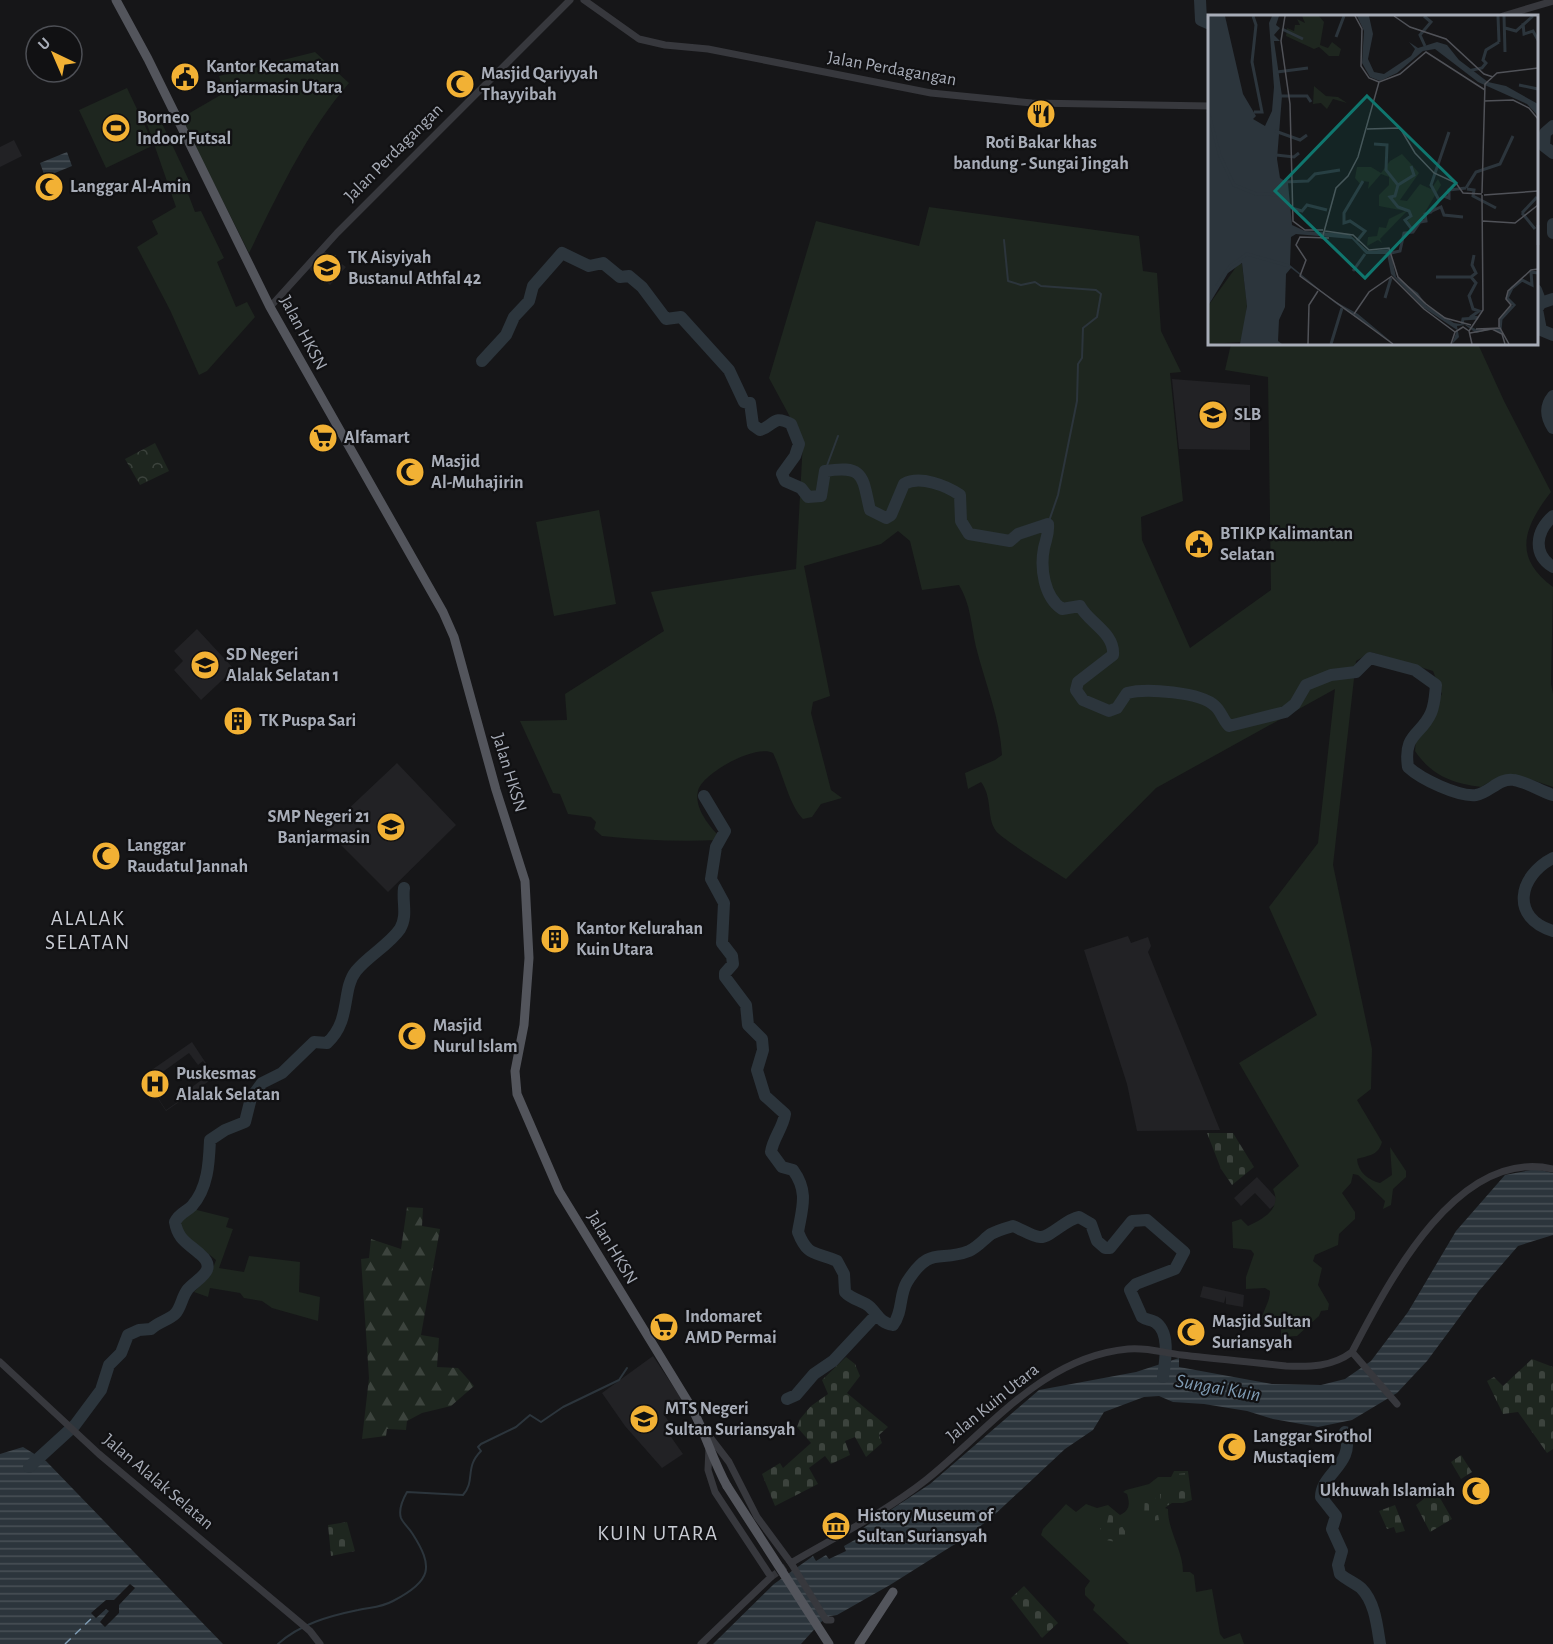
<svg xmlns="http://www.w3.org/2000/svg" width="1553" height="1644" viewBox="0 0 1553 1644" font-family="'Alegreya Sans',sans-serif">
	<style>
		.built { fill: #222225; fill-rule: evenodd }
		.grass { fill: #1e261f }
		.forest { fill: url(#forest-firs) }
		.cemetery { fill: url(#cemetery-stones) }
		.park { fill: url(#park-crowns) }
		.water { fill: url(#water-rules) }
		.pier { fill: #161618 }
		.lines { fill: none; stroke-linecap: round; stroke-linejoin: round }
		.stream { stroke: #2c353c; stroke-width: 2 }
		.river { stroke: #2c353c; stroke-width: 12 }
		.ferry { stroke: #7f9bb3; stroke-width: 1.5; stroke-dasharray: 8 6; stroke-linecap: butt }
		.minor-tunnel { stroke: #333438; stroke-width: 7; stroke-dasharray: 7 3.5; stroke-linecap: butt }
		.minor { stroke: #37383d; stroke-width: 7 }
		.major { stroke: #53555c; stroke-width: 9 }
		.major-bridge { stroke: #53555c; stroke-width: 9 }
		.labels { text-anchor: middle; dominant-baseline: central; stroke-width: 4.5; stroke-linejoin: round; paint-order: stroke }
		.poi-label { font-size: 18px; font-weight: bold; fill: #a8adb8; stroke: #111113; text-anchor: start }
		.street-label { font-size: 18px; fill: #a8adb8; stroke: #111113 }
		.water-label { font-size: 20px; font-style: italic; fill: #7f9bb3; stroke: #111113 }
		.quarter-label { font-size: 21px; letter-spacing: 1.5px; fill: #c9ccd4; stroke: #111113 }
		.inset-river { fill: none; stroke: #2c353c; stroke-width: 3 }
		.inset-road { fill: none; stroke: #505258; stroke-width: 1.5 }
		.view { fill: #0f766e; fill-opacity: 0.15; stroke: #0f766e; stroke-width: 3 }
		.inset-edge { fill: none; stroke: #a8adb8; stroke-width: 3 }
	</style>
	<defs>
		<pattern id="forest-firs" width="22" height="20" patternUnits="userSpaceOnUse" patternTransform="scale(1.5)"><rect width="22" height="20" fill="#1e261f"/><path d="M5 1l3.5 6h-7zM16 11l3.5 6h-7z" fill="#3c433d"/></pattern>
		<pattern id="cemetery-stones" width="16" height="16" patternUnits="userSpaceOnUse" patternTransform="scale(1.5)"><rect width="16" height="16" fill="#1e261f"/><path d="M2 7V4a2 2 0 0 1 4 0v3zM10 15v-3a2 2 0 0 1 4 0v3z" fill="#3c433d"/></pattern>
		<pattern id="park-crowns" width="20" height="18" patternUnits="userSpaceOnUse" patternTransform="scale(1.5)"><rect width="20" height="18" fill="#1e261f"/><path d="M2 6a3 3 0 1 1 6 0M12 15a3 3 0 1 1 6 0" fill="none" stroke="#3c433d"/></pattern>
		<pattern id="water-rules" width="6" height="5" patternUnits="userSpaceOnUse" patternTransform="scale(1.5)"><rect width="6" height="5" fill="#2c353c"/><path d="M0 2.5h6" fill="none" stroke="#485056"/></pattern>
	</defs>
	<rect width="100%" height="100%" fill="#161618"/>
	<!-- built -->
	<path class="built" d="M14,140L22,156L0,167V147Z
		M324,251L346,267L330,285L309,269Z
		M1172,379L1250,385V450L1179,449Z
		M197,629L234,669L201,700L174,670L183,661L174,651Z
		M397,763L456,825L388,892L326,830Z
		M1128,936L1131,943L1148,937L1151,946L1148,952L1220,1130L1137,1131L1127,1084L1084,950Z
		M192,1042L215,1077L166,1111L143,1076ZM189,1053L198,1065L203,1061L211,1073L177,1098L179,1101L166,1110L158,1098L167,1091L157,1076Z
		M1257,1177L1279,1201L1270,1209L1255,1193L1241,1206L1234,1198Z
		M1203,1286L1244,1295L1243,1307L1226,1304V1296L1224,1303L1200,1297Z
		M653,1356L685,1404L665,1416L669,1422L664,1427L683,1454L662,1468L625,1426L602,1393Z"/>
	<!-- grass -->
	<path class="grass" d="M315,52L349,83C306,133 278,194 249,253L181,118L224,93L219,76Z
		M127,88L154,145L106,168L79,110Z
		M159,117L192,187L187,191L195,212L201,211L224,258L217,262L236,307L247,302L255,317L207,371L199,375L170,310L137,247L158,234L152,221L176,207L147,124Z
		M929,207L1139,236L1143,271L1157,273L1161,331L1181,372L1170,373L1183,501L1141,517L1142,540L1190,648L1271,590L1268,377L1225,370L1231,344H1478L1504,401L1551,492C1524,527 1512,557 1553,587L1551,684L1553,694V787C1524,777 1509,769 1481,787C1452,783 1432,776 1415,751L1416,737L1442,694L1433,671L1371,652L1356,661L1333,865L1372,1049L1371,1089L1357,1100L1382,1142C1378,1156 1369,1155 1357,1159C1358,1172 1368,1180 1380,1183L1392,1175L1390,1147L1406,1171V1177L1393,1189L1391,1205L1383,1209L1385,1201L1358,1175L1353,1174L1351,1183L1342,1193L1355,1212V1219L1339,1234L1338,1245L1315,1255L1313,1261L1322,1268L1318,1285L1329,1304L1328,1310L1321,1311L1319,1316L1297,1336L1281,1337V1329L1261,1327C1260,1313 1270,1304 1270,1291L1265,1288L1246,1289V1277L1254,1254L1251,1250L1233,1248L1232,1222L1241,1219L1248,1226C1265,1218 1282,1208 1273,1189L1299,1166L1239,1063L1317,1015L1269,907L1318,843L1335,689L1156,788L1066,879C1054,871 1003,840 996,831C986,817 993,798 981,782L968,789L965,773L995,760L1002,755C1000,718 985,683 976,647C971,625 971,605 959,585L922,590L910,541L898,531L881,544L804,566L830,696L813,702L811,713L831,790L842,798L821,804L812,817L803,819C789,805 782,771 773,753C756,744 702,773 698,791C694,807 708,825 719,836L718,840C679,842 641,840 602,836L594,829L596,822L591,817L568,814L560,794L553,793L520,721L567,720L565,694L664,631L651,592L796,569L803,441L769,378L816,221L919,246Z
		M599,510L616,604L554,616L536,522Z
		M193,1209L229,1218L226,1227L233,1229L219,1268L244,1272L249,1256L300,1262L299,1292L320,1297L318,1321L272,1308L262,1301L244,1298L240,1293L210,1288L208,1297L194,1292L210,1276L216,1260C202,1247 178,1238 180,1217Z
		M1174,1471H1188L1192,1500L1183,1503H1172L1165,1508L1168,1509C1168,1532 1183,1550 1183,1572H1190L1194,1575L1196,1592L1212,1589L1220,1634L1224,1639L1240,1633L1244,1644H1129L1093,1610L1095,1605L1085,1595V1588L1090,1581L1041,1535L1043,1529L1066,1504L1076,1512L1086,1504L1097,1508L1108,1505L1120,1515C1130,1510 1130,1504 1127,1494L1123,1492L1126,1490L1149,1484L1158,1477H1171Z"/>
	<!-- forest -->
	<path class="forest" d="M407,1207L423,1208L422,1226L440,1229L421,1335L439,1338L437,1367L458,1368L474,1386L451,1406L422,1413L407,1421L406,1430L387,1429L386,1436L362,1439L369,1378L361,1259L369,1258L371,1239L401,1249Z"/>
	<!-- cemetery -->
	<path class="cemetery" d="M1207,1133H1233L1254,1167L1232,1185L1221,1169Z
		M846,1357L855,1364L860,1376L847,1393L888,1427L879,1435L882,1443L866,1457L855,1437L845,1441L850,1455L831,1464L825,1456L809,1468L818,1484L775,1506L762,1474L780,1463L783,1468L811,1443L797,1427L800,1419L811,1406L828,1394L822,1380Z
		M1532,1359L1553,1367V1449L1547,1453L1518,1412L1503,1414L1487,1381L1494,1377L1503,1386Z
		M1461,1455L1472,1472L1461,1479L1451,1462Z
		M1187,1473L1191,1499L1169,1500V1505L1161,1506L1160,1494L1173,1493V1479H1177V1474Z
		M1153,1486L1159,1520L1144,1522L1145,1488Z
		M1430,1494L1440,1498L1452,1519L1430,1532L1416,1505Z
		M1395,1505L1405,1531L1396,1533L1394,1527L1387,1529L1379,1511Z
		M1114,1513L1128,1536L1116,1542L1106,1540L1100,1528L1107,1523L1109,1514Z
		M347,1522L355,1551L331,1556L328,1525Z
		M1024,1586L1058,1623L1042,1638L1011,1598Z"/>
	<!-- park -->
	<path class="park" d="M155,443L169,471L140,485L125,459Z"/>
	<!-- water -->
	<path class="water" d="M67,152L72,166L45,177L40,163Z
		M1536,1169L1553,1173V1235L1518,1246L1479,1291L1427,1361L1397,1393L1352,1420L1318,1427L1273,1419L1247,1411L1204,1404L1173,1402L1159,1396L1144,1397L1104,1412L1093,1430L1065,1449L991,1518L963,1539L890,1585L837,1615L830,1616L821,1622L801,1644H713L774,1584L813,1556L816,1561L826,1555L829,1559L846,1551L844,1546L860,1537L857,1532L930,1484L1039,1390L1136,1372L1179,1358V1367L1272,1384L1321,1385L1345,1379L1371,1361L1408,1312L1456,1231L1505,1175Z
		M23,1447L46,1461L223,1644H0V1454Z"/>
	<!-- pier -->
	<path class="pier" d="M130,1584L135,1588L119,1605V1613L105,1627L100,1622L109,1611L106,1609L96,1618L91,1613L106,1600H114Z"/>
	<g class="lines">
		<!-- stream -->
		<path class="stream" d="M1004,240L1008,281L1021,285L1035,282L1041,286L1096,290L1101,294L1097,317L1083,328L1082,358L1078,364L1077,401L1058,495L1048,524
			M825,471L838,436
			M278,1644C300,1624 329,1616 358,1610C371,1607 380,1608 393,1601C432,1581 434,1567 412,1533C409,1528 403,1523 401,1518C398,1509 403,1499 407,1492L463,1495C476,1480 464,1468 481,1451L478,1447L481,1444L516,1427L530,1415L541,1422L563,1407L619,1380L627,1368"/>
		<!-- river -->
		<path class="river" d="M1200,0L1201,20L1210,24
			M1553,126L1545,133L1544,146L1553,153
			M1553,224V233
			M1536,290L1541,303
			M1541,303L1537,309L1541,330L1553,335
			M1541,303L1553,299
			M482,361L506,335L514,317L529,301L533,286L562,253L589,266L603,263L620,277L629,276L642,287L666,319L681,317L729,370L744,402L750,403L753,425L760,430C775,426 772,414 791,424L799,444L795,456L782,474L785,481L801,488L808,497L821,496L825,471C865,465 862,476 870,510L886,518L891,515L904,484C920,475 947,486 960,495L961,521L969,534L1010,541L1018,534L1048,524C1049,534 1046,539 1044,548C1040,568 1044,597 1062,609L1080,606C1089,623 1115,633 1113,655L1078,682L1076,690L1083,700L1109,711L1117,708L1127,693C1146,688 1201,692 1215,706C1221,711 1223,720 1229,726L1285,712L1295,704L1306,685L1331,675L1356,672L1370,658L1415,670L1436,685C1435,694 1435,704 1431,713C1421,736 1403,733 1408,767C1421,779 1458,797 1476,795C1489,793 1500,777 1514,780C1527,782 1540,791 1553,795
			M1553,396C1544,407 1546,417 1553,428
			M1553,516C1536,531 1532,554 1553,567
			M704,796L725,831L716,847L711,879L724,903L722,943L732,956L733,964L725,973V977L746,1005L748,1025L762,1039L763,1050L757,1070L765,1096L785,1114C783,1128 773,1138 771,1152L782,1167L793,1170C809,1192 802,1208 798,1232C808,1258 816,1251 837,1261L844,1274L845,1292C852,1300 864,1301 870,1307C879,1316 879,1322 893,1325C903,1312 899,1295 907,1282C931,1244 939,1263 969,1251C978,1247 984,1239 991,1234C998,1230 1006,1228 1013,1226C1021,1229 1033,1237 1040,1237C1050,1238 1066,1219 1079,1217L1091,1224L1097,1241L1105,1248H1110L1132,1221L1147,1220L1184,1252L1175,1269L1136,1284L1130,1290L1142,1317C1146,1320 1150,1319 1155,1322C1171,1332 1165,1362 1163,1377
			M1553,858C1518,876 1510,918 1553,931
			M787,1399L796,1395L814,1374L833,1361L875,1316
			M1345,1432C1356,1464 1321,1473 1321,1497L1336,1516L1332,1529L1342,1551L1338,1565L1340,1574C1347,1580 1355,1583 1361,1588C1375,1602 1377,1625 1380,1644
			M29,1467L75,1425L101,1390L109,1365L121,1353L128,1335L139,1330L151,1329C158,1322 169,1320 175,1314C181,1308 182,1296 188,1289C198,1278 219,1270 200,1254C188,1243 178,1240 175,1222C179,1213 186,1212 192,1206C208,1188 209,1163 210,1140L225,1130L245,1122L251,1098L262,1083L282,1073L314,1042L327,1043C352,1020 341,990 356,971C368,956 389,945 400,929C408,915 402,903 404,888"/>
		<!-- ferry -->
		<path class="ferry" d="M65,1644L94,1616"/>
		<!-- minor-tunnel -->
		<path class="minor-tunnel" d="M771,1577L791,1563"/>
		<!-- minor -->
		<path class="minor" d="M584,0L639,39L665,45L708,49L931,93L1032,103L1210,106
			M1503,16L1553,1
			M270,307L337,233L570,0
			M1352,1352L1397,1404
			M0,1362L99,1454L310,1631L320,1644
			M706,1432L729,1462L757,1517L791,1563L826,1620H831
			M791,1563C837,1536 884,1513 926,1480C989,1430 1042,1357 1128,1349C1147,1347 1164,1353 1182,1355C1216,1359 1251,1362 1286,1366C1310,1367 1332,1367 1352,1352C1388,1283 1457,1147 1553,1169
			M701,1644L771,1577L715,1492L708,1470L709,1448"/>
		<!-- major -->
		<path class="major" d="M116,0L148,59L270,307L443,612L454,637L496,790L525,881L529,958L524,1025L515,1071L517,1094L559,1191L690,1405C705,1431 712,1459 727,1486
			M859,1644L893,1592"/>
		<!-- major-bridge -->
		<path class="major-bridge" d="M727,1486L829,1644"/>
	</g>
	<!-- icons -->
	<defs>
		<g id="civic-disc" transform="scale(1.5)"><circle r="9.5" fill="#f2b134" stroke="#111113"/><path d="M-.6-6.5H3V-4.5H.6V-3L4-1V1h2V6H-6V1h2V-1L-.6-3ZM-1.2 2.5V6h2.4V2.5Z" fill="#111"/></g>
		<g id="mosque-disc" transform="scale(1.5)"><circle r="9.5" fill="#f2b134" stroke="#111113"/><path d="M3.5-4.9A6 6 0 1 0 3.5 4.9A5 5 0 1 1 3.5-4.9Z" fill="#111"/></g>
		<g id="restaurant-disc" transform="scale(1.5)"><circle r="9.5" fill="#f2b134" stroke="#111113"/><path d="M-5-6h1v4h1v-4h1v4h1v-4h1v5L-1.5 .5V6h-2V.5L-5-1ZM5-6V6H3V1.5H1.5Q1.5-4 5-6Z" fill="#111"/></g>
		<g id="stadium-disc" transform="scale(1.5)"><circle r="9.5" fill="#f2b134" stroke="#111113"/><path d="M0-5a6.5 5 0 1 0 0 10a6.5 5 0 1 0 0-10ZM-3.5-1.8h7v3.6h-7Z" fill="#111"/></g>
		<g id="school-disc" transform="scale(1.5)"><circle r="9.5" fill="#f2b134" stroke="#111113"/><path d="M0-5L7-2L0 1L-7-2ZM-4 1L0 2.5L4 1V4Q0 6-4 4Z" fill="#111"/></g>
		<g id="supermarket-disc" transform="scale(1.5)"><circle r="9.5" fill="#f2b134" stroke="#111113"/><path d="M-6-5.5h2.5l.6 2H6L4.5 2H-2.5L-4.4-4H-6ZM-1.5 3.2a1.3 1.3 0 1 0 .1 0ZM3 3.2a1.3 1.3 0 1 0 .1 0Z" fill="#111"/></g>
		<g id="building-disc" transform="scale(1.5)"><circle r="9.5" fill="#f2b134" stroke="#111113"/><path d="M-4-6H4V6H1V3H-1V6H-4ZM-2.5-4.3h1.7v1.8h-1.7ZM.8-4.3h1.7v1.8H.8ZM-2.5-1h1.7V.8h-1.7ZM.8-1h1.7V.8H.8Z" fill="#111"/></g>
		<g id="hospital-disc" transform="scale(1.5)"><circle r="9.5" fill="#f2b134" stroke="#111113"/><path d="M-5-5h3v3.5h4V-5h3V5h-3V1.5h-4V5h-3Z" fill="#111"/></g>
		<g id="museum-disc" transform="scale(1.5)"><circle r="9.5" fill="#f2b134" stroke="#111113"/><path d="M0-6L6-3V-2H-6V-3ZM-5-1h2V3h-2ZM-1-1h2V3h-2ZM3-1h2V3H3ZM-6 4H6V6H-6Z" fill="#111"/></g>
	</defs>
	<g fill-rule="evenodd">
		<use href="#civic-disc" x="185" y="77"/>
		<use href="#mosque-disc" x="460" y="84"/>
		<use href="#restaurant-disc" x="1041" y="114"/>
		<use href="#stadium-disc" x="116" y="128"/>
		<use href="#mosque-disc" x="49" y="187"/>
		<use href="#school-disc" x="327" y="268"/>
		<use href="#school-disc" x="1213" y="415"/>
		<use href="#supermarket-disc" x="323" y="438"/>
		<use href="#mosque-disc" x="410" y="472"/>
		<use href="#civic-disc" x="1199" y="544"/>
		<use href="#school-disc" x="205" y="665"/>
		<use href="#building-disc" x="238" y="721"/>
		<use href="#school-disc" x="391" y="827"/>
		<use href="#mosque-disc" x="106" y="856"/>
		<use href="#building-disc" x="555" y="939"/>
		<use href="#mosque-disc" x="412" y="1036"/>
		<use href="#hospital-disc" x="155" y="1084"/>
		<use href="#supermarket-disc" x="664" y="1327"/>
		<use href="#mosque-disc" x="1191" y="1332"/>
		<use href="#school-disc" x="644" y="1419"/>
		<use href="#mosque-disc" x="1232" y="1447"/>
		<use href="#mosque-disc" x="1476" y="1491"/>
		<use href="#museum-disc" x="836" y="1526"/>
	</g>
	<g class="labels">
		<!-- poi labels -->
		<g class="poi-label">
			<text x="206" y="67">Kantor Kecamatan<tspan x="206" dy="21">Banjarmasin Utara</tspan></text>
			<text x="481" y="74">Masjid Qariyyah<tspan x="481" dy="21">Thayyibah</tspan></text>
			<text x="137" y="118">Borneo<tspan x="137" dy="21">Indoor Futsal</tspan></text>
			<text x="1041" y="143" text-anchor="middle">Roti Bakar khas<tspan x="1041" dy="21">bandung - Sungai Jingah</tspan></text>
			<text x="70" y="187">Langgar Al-Amin</text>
			<text x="348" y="258">TK Aisyiyah<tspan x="348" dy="21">Bustanul Athfal 42</tspan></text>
			<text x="1234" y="415">SLB</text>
			<text x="344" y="438">Alfamart</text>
			<text x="431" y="462">Masjid<tspan x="431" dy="21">Al-Muhajirin</tspan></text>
			<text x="1220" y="534">BTIKP Kalimantan<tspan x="1220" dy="21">Selatan</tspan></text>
			<text x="226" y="655">SD Negeri<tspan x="226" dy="21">Alalak Selatan 1</tspan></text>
			<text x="259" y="721">TK Puspa Sari</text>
			<text x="370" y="817" text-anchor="end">SMP Negeri 21<tspan x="370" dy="21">Banjarmasin</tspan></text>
			<text x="127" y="846">Langgar<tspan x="127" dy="21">Raudatul Jannah</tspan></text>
			<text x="576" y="929">Kantor Kelurahan<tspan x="576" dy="21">Kuin Utara</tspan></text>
			<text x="433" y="1026">Masjid<tspan x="433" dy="21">Nurul Islam</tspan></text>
			<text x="176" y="1074">Puskesmas<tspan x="176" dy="21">Alalak Selatan</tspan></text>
			<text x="685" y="1317">Indomaret<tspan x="685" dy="21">AMD Permai</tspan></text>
			<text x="1212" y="1322">Masjid Sultan<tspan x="1212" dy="21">Suriansyah</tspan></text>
			<text x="665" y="1409">MTS Negeri<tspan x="665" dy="21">Sultan Suriansyah</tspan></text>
			<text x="1253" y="1437">Langgar Sirothol<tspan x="1253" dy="21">Mustaqiem</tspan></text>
			<text x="1455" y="1491" text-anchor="end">Ukhuwah Islamiah</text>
			<text x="857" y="1516">History Museum of<tspan x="857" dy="21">Sultan Suriansyah</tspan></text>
		</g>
		<!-- street labels -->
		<g class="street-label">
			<text transform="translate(892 69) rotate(10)">Jalan Perdagangan</text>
			<text transform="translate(394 153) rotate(-45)">Jalan Perdagangan</text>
			<text transform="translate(303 333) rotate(62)">Jalan HKSN</text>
			<text transform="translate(509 773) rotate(73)">Jalan HKSN</text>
			<text transform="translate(612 1248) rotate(59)">Jalan HKSN</text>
			<text transform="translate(993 1403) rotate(-39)">Jalan Kuin Utara</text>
			<text transform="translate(158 1482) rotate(40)">Jalan Alalak Selatan</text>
		</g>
		<!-- water labels -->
		<g class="water-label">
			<text transform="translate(1218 1388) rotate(10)">Sungai Kuin</text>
		</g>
		<!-- quarter labels -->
		<g class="quarter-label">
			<text x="88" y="918">ALALAK<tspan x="88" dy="24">SELATAN</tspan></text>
			<text x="658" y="1533">KUIN UTARA</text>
		</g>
	</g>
	<!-- overview -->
	<g transform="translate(1208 15)">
		<rect width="330" height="330" fill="#161618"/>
		<path d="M194,139L211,158L192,185L199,186L212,169L223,174L230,164L233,170L216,199L217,205L207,214L199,207L204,200L200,195L172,224L174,228L170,225L159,231L160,222L169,221L171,212L178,213L181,204L197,196L171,191V180L181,170V162L173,159L160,174L161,167L155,166L153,170L147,163L149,152H163L173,158L182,146Z" fill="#1e261f"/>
		<path d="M94,1H111L116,7L112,30L120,33L124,27L133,34L131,41H121L111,32L106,34L78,21L79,13L86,16L87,10H92L89,4L97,8ZM106,71L118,81L130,82L139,88L125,84L119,94L113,88L105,89ZM31,248L34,249L39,289L35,327L0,329V291Z" fill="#1e261f"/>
		<path d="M0,1H17L35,79L48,101L45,104L57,111L64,96L66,72L61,8L64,1H71L68,10L72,13L66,20L72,26H66L74,81L69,144L72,163L80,168L84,210L97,216L141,219L160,236L182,234L188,262L210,278L218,290L246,308L259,310L270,315L292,313L300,329L295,320L285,314L268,318L257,310L249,311L251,322L244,329L249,315L216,293L183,259L179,239H158L144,224L88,219L83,222L82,250L123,284L150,299L186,329L127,288L83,253L78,259L77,292L71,305L70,326L74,329H32L39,291L34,248L20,258L0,291ZM149,1H161L165,19L160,44L166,57L176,59L203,41L207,34L201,27L210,33L229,27L239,30L251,45L280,67L298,71L330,89V101L319,89L270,67L227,34L215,36L189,58L172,66L162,62L154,48L156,16Z" fill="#2c353c"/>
		<path class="inset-river" d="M45,1L48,10L44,47L54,97H46M216,1L223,7L212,20L217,31M290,1L291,27M296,1L297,37M315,8L316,19L325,16L330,25M297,13L308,16L325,1M74,14L95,24M128,22L136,1M260,56L274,53L278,48L275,45L278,35L291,27M69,57L100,53M311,70L330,74M70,81H99L103,87M0,96L12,141L26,170L48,179L74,180M67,116L92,125L99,120M166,129L179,130L178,155L190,170L187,181L182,182L190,192L201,196L203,201L197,205L206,217M68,140L86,142L91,138M76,167L100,166L107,159L132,155M190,170L206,160L203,151M258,173L268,157L292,149L305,121M259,174L266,175L265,181L288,193M231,185L223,170L241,117M231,185L236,181L241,183V175L258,173M80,192L94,196L99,190L119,195M224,196L233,192L236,200L255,202M314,198L329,182M314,198L327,214M330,210V230M149,226L157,216L142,206L136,208V198L155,166M183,238L192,236L196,218L205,217L212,207L218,206L217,199L223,197L231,185M145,256L157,239M228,262H263M9,271L22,251L39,239L81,251M177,283L183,263M254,309L255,304L270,303L264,301L271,296L265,294L261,281L268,268L263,262L268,258L264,250L266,240M292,315L293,304L306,290L299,283L304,273L314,265L324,270L323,257L330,258M123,329L134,293"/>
		<path class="inset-road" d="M77,1L73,26L82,89L85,206L97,215H115M147,1L154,14L153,51L161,63L171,67M186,1L202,12L238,24L276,59L285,62M276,86L305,85L321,93L330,104M159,114L192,113L207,138L226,158L248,168L255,178L274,179M274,178L277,69L289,58L330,53M276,180L330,176M275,206L307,208L330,190M117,216L145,220L161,235L181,233L190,262L218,289L237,303L263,310M121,223L92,222L88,230L98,245L92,261L185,329M114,224L128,173L140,161L150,142L171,67L192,59L218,37L277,75M184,262L216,294L247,317M146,299L161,277L184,261M291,312V304L303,290L298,284L300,276L323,255L330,254M268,314L292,313L301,329M262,318L284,314L294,319L297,329M100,329L101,290L110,276M243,329L247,317L255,312L261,316M264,329L261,316L275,295L274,180"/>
		<path class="view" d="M159,81L248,168L157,263L67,176Z"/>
		<rect width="330" height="330" class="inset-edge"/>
	</g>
	<!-- north arrow -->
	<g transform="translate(54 54) rotate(316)"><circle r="28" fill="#111113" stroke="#4d4f55" stroke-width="1.5"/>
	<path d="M0-4.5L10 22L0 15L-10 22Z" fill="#f2b134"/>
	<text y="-9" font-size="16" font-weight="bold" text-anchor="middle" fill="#a8adb8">U</text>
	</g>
</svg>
